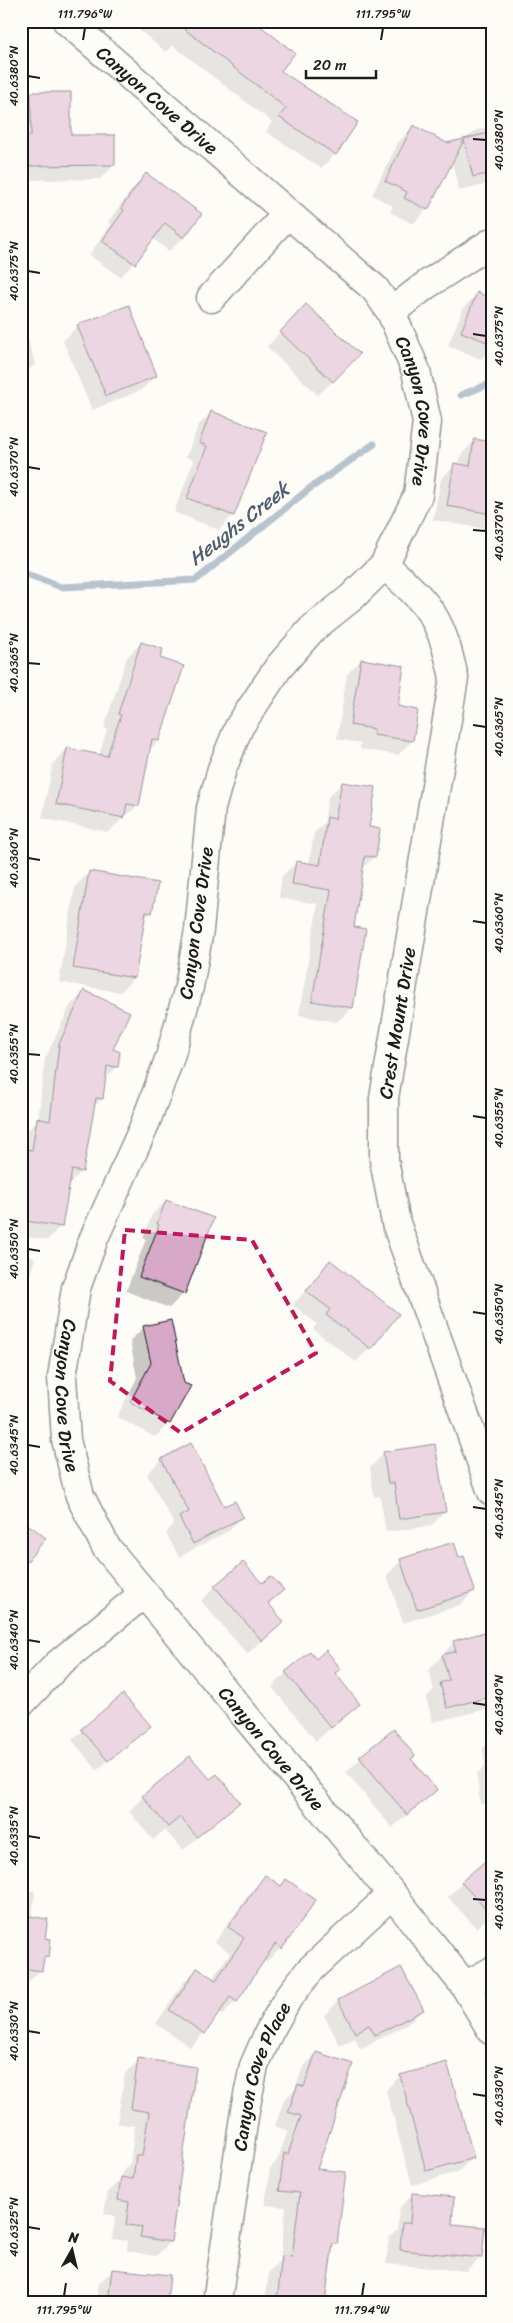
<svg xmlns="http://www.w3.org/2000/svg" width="513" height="2323" viewBox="0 0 513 2323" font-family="Sriracha,sans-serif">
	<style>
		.shadow { fill: #0003 }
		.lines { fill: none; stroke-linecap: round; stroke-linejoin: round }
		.stream { stroke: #64809b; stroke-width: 7 }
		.building { fill: #d7a8c8; stroke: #1c1c1c }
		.minor-casing { stroke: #1c1c1c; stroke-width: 31 }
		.minor { stroke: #fdfcf7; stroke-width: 28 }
		.marked { fill: none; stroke: #c2185b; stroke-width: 4; stroke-dasharray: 10 6; stroke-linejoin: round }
		.ticks { fill: none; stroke: #1c1c1c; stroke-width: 2 }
		.labels { text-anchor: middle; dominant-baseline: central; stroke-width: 5; stroke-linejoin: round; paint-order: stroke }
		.street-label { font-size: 19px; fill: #1c1c1c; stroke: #fdfcf7 }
		.water-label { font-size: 20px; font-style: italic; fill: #4c5e70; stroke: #fdfcf7 }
		.neatline { fill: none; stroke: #1c1c1c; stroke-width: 2 }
		.ticks-label { font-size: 12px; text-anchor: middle; fill: #1c1c1c }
	</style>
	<rect width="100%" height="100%" fill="#fdfcf7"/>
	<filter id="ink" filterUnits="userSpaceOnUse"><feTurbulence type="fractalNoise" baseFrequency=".02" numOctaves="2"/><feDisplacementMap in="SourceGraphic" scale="10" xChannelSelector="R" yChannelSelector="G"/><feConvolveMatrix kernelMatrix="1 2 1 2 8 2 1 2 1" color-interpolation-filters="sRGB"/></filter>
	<g filter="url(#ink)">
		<!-- shadow -->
		<path class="shadow" d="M128,21H252L279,72L335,154L321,168L266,132L272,122L172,45L166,52Z
			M31,93L70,137L114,165L100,179L21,180V104Z
			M492,126V183L459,191L452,161L427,209L413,224L390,212L393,206L372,195L399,141L413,127L447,144L467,139L476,130Z
			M147,175L184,237L169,251L152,238L134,263L120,277L89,255L111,225L108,222L132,189Z
			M477,294L487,298L492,294V349L481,359L448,346L463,308Z
			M128,306L156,376L141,390L92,410L63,341L78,326Z
			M292,319L333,381L318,395L267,347Z
			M26,333L35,364L21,377V334Z
			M212,412L233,515L219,530L174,512L194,460L186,457L198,426Z
			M475,440L492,443V530L433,520L441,479L455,465H459L461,455Z
			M141,643L158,659V741L149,750L137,806L108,832L42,818L53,763L67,749L99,756L107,729L104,728L127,657Z
			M361,660L397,708L417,711L412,741L398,755L360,749L361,743L337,739L347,674Z
			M342,783L368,828L375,856L362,869L352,928V1008L337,1022L299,1015L318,904L279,898L282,876L297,862L309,864L314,833L324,823L328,797Z
			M89,872L151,912L144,920L134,978L120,992L59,982L75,887Z
			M84,992L117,1067L105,1079L102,1099L93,1107L82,1171L68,1185L61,1226L47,1240L21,1236V1148L24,1134L38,1120L45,1059L70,1006Z
			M166,1201L184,1293L169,1308L126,1291L146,1239L143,1238L152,1215Z
			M21,1254L35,1258L28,1282L21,1289Z
			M330,1262L370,1348L356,1362L313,1329L317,1324L293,1305Z
			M144,1327L183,1384L189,1387L169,1423L155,1437L117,1417L137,1378L130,1341Z
			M190,1445L224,1508L242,1517L228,1531L179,1557L166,1533L174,1524L147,1474L161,1460Z
			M384,1453L445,1511L431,1526L386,1532L380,1496L374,1497L370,1468Z
			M459,1559L474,1591L460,1605L403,1623L387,1575L401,1561Z
			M262,1585L282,1590L268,1605L282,1622L247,1654L201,1601L215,1587Z
			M492,1632V1708L433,1722L426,1698L434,1690L429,1670L454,1642Z
			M315,1660L334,1674L358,1704L316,1741L272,1687L286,1673Z
			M123,1696L139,1735L97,1770L72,1740Z
			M492,1740V1819L490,1803L480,1804L477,1774L485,1766L483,1748Z
			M376,1745L410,1759L435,1790L392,1828L346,1772Z
			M143,1797L239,1802L183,1850L165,1830L153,1840L129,1811Z
			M265,1877L280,1887L314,1901L281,1948L266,1962L263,1960L236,2001L222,2015L218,2012L204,2033L190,2047L156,2024L183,1983L197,1969L212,1979L230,1953L215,1942L251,1891Z
			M462,1883L492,1915L476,1928L448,1897Z
			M21,1890L35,1891L32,1918L44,1939L48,1957L41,1963L40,1970L26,1984H21Z
			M401,1969L422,2010L408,2024L360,2049L355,2038L340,2046L324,2015L338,2001Z
			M21,2034L27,2035L21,2071Z
			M317,2053L315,2170L336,2243L331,2248L324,2302H265L269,2272L280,2260L286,2207L265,2205L270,2169L277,2161L288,2131L275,2126L284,2100L295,2089L303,2067Z
			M139,2060L195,2068L170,2242L156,2256L127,2251L128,2241L112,2239L116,2216L104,2214L108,2192L121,2179L123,2171L130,2164L135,2126L117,2123L125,2074Z
			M400,2076L472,2158L458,2172L412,2185L386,2090Z
			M413,2194L450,2225L481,2257L466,2271L386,2264L389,2238L397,2230L399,2208Z
			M113,2270L166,2302H96L98,2284Z"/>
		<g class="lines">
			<!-- stream -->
			<path class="stream" d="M461,395L492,383
				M21,572L61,587L196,580L309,489L374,444"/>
		</g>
		<!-- building -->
		<path class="building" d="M174,21H254L295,53L281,71L358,122L336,155L279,117L286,108Z
			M31,92H71V135H115V165L26,166L25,136H31Z
			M413,125L447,143L492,132V173L473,177L464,140L428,210L404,198L407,192L385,181Z
			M146,173L202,214L184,238L165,223L135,264L102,241L124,210L121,208Z
			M477,292L492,299V344L461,332Z
			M306,304L360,354L333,382L280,332Z
			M129,305L157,376L106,396L77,325Z
			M211,411L267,432L234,516L187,498L207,446L199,443Z
			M474,439L492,442V514L447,506L454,463L470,466Z
			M141,642L163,649L160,658L184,666L159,741L152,739L139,806L127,804L124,818L56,804L67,748L107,756L121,715L118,714Z
			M361,659L404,666L398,706L418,710L413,741L373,735L374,729L350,725Z
			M342,782L376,787L369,827L380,829L376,857L365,856L354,927L366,929L353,1008L312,1001L331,890L292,884L296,861L320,865L327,817L335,819Z
			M89,871L158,883L152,913L146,912L135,978L73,968Z
			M84,990L130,1012L113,1049L120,1052L118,1067L107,1066L103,1099L96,1098L83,1172L72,1170L62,1227L21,1220L26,1184L21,1183V1148L32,1150L37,1118L50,1121L59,1044Z
			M166,1200L214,1218L185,1294L139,1277L159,1225L157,1224Z
			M330,1260L399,1314L371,1349L326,1315L330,1309L306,1291Z
			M171,1320L184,1383L191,1386L170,1424L130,1402L151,1363L143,1326Z
			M191,1443L224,1506L235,1501L243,1517L193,1544L179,1517L189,1512L161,1459Z
			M435,1444L446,1512L399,1519L394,1483H388L383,1452Z
			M21,1519L46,1538L21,1569Z
			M454,1542L459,1557L464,1556L475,1591L417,1610L400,1559Z
			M243,1562L262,1583L271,1576L284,1590L268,1603L284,1622L262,1641L214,1586Z
			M492,1630V1696L447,1708L440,1683L449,1680L442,1655L456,1651L453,1641Z
			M326,1650L341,1669L335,1673L360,1704L331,1728L285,1672L310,1652L316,1659Z
			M123,1694L151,1726L108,1761L81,1729Z
			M394,1729L415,1756L411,1759L437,1790L407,1815L359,1757Z
			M190,1756L210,1779L217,1774L240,1802L197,1837L180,1817L168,1827L142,1796Z
			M492,1855V1916L461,1882Z
			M265,1875L281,1886L286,1879L316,1900L282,1949L275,1944L237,2002L230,1997L205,2034L169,2010L197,1968L216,1980L244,1938L228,1927Z
			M21,1915L48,1919L45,1938L51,1939L49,1957H44L42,1971L21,1968Z
			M401,1967L424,2010L375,2035L369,2025L355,2033L338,2000Z
			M316,2052L353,2064L317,2169L346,2172L337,2244L333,2243L325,2302H277L282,2256L292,2257L300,2193L279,2191L284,2153L288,2154L301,2116L288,2112L298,2084L304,2087Z
			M138,2058L196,2067L171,2242L140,2237L142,2227L126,2225L129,2202L118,2200L121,2177L133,2179L136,2156H142L149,2112L131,2109Z
			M447,2062L474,2158L426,2171L400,2075Z
			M412,2193L454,2197L452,2224L485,2227L482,2258L400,2250L402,2223H410Z
			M112,2269L170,2275L167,2302H108Z"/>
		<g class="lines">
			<!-- minor casing -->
			<g class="minor-casing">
				<g id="minor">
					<path id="s1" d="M67,21L375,289L391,312L416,371L427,422L418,495L384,565L352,597L312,629L278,668L239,727L222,769L211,808L199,930L189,987L170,1057L143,1129L94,1238L76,1288L62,1377L66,1440L80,1496L106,1547L392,1894L465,1986L492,2031"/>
					<path d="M211,298L287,214"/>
					<path d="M391,312L426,285L492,242"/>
					<path d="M384,565C431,605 441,618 454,678L384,1098V1160L396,1223L492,1492"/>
					<path d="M21,1703L58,1664L143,1594"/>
					<path d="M465,1986L492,1971"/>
					<path id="s2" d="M217,2302L245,2110L254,2066L269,2032L288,1998L310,1970L392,1894"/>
				</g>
			</g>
			<!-- minor -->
			<use href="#minor" class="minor"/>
		</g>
	</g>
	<!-- marked area -->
	<path d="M0 0H513V2323H0ZM125,1230L252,1240L316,1353L181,1433L110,1381Z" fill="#fdfcf7" fill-opacity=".55" fill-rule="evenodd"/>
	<path class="marked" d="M125,1230L252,1240L316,1353L181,1433L110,1381Z"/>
	<!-- ticks -->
	<path class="ticks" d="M83,40L85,28M381,40L383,28M28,76L40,78M473,139L486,140M28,271L40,273M473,334L486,336M28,467L40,469M473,530L486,531M28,663L40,664M473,725L486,727M28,858L40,860M473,921L486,923M28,1054L40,1055M473,1116L486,1118M28,1249L40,1251M473,1312L486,1314M28,1445L40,1447M473,1507L486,1509M28,1640L40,1642M473,1703L486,1705M28,1836L40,1838M473,1899L486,1900M28,2031L40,2033M473,2094L486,2096M28,2227L40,2229M64,2296L66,2283M362,2296L364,2283"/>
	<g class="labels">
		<!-- street labels -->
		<g class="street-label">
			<text stroke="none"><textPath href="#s1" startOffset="120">Canyon Cove Drive</textPath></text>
			<text stroke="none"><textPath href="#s1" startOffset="540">Canyon Cove Drive</textPath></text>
			<text transform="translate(196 923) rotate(-82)">Canyon Cove Drive</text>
			<text transform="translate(397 1023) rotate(-81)">Crest Mount Drive</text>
			<text stroke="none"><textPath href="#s1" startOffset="1620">Canyon Cove Drive</textPath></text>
			<text stroke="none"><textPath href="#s1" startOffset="2040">Canyon Cove Drive</textPath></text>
			<text stroke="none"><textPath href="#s2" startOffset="231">Canyon Cove Place</textPath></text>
		</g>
		<!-- water labels -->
		<g class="water-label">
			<text transform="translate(239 524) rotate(-38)">Heughs Creek</text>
		</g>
	</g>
	<!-- margin -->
	<rect width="513" height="2323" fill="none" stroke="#fdfcf7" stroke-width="55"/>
	<!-- north arrow -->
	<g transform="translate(72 2250) rotate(8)" stroke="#fdfcf7" stroke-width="4" paint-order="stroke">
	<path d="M0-4L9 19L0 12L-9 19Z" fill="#1c1c1c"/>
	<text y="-8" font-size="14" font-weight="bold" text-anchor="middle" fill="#1c1c1c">N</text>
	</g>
	<!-- scale -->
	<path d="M306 70v8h70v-8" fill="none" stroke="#1c1c1c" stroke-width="2.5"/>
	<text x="313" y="70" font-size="15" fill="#1c1c1c" stroke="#fdfcf7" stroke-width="4" paint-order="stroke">20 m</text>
	<rect x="28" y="28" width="458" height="2268" class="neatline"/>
	<g class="ticks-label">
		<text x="85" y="18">111.796°W</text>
		<text x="383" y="18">111.795°W</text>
		<text transform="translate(14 76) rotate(-90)" y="4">40.6380°N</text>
		<text transform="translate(499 140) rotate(-90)" y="4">40.6380°N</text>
		<text transform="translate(14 271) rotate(-90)" y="4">40.6375°N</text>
		<text transform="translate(499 336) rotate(-90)" y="4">40.6375°N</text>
		<text transform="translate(14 467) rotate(-90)" y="4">40.6370°N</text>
		<text transform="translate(499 531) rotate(-90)" y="4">40.6370°N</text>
		<text transform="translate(14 663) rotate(-90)" y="4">40.6365°N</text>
		<text transform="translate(499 727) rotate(-90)" y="4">40.6365°N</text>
		<text transform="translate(14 858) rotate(-90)" y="4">40.6360°N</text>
		<text transform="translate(499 923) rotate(-90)" y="4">40.6360°N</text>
		<text transform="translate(14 1054) rotate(-90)" y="4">40.6355°N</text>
		<text transform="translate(499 1118) rotate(-90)" y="4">40.6355°N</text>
		<text transform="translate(14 1249) rotate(-90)" y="4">40.6350°N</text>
		<text transform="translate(499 1314) rotate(-90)" y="4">40.6350°N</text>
		<text transform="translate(14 1445) rotate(-90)" y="4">40.6345°N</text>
		<text transform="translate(499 1509) rotate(-90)" y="4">40.6345°N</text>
		<text transform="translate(14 1640) rotate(-90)" y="4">40.6340°N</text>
		<text transform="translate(499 1705) rotate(-90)" y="4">40.6340°N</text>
		<text transform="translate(14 1836) rotate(-90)" y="4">40.6335°N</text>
		<text transform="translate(499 1900) rotate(-90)" y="4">40.6335°N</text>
		<text transform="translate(14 2031) rotate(-90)" y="4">40.6330°N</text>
		<text transform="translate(499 2096) rotate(-90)" y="4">40.6330°N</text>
		<text transform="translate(14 2227) rotate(-90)" y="4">40.6325°N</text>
		<text x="64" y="2314">111.795°W</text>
		<text x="362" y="2314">111.794°W</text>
	</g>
</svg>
